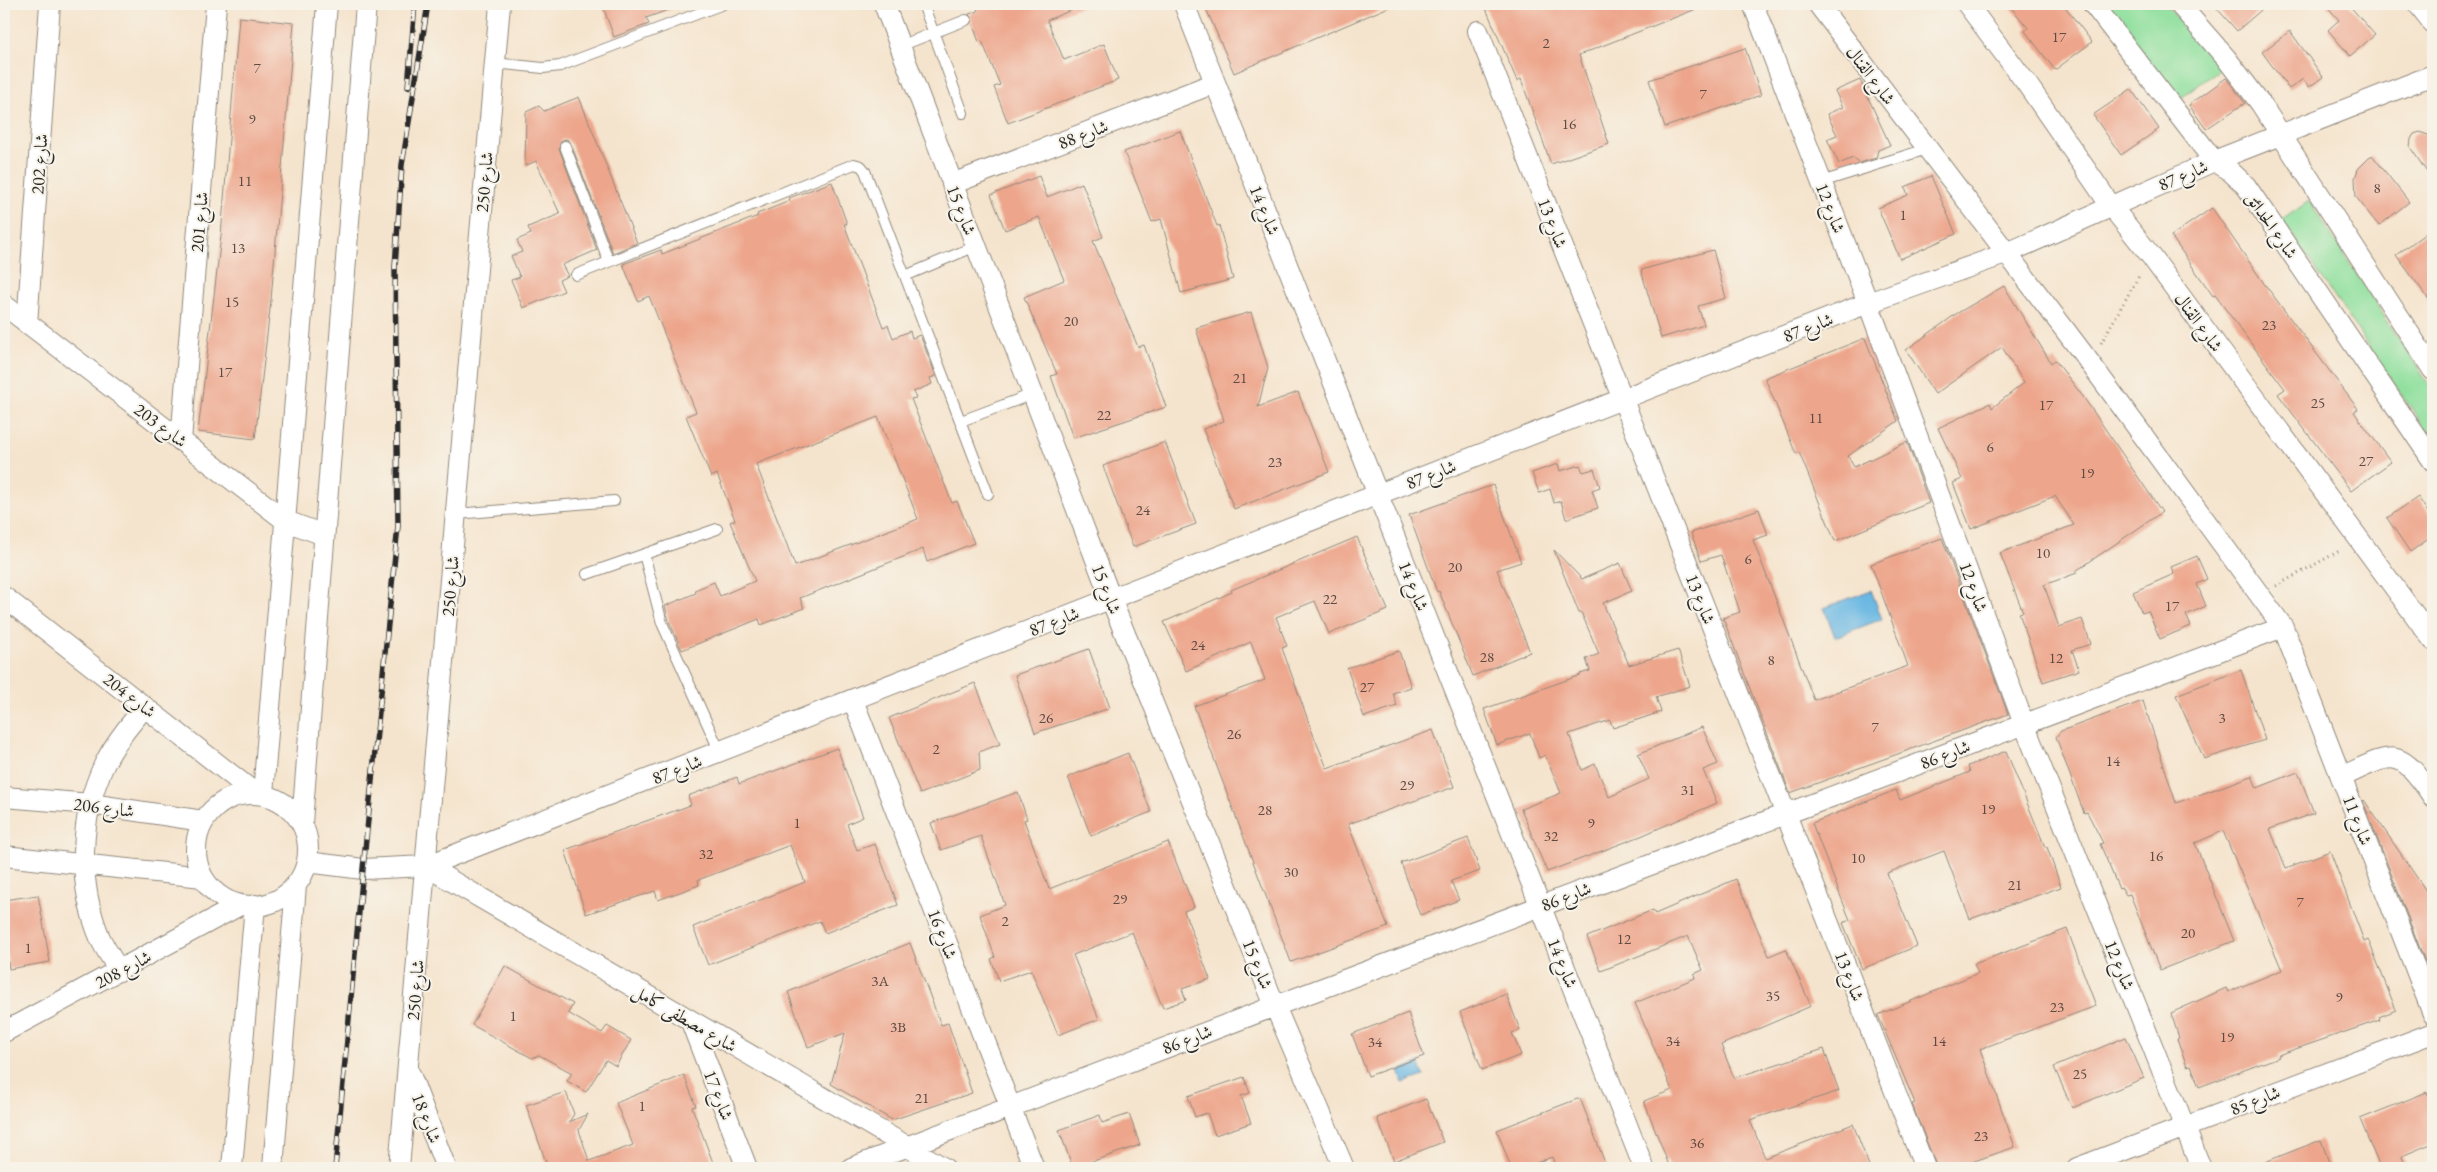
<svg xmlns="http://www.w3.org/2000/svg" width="2437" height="1172" viewBox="0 0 2437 1172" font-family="'EB Garamond',Amiri,serif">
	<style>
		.green { fill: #91e09f; stroke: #5e8665 }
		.water { fill: #69b7e3; stroke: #4a7187 }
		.building { fill: #eda68c; fill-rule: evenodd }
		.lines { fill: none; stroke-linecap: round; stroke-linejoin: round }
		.service-casing { stroke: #90887c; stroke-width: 12 }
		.minor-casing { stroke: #90887c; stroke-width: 22 }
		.path { stroke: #90887c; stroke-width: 3; stroke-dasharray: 1 4; stroke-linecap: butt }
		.service { stroke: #fff; stroke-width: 10 }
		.minor { stroke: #fff; stroke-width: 20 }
		.rail-casing { stroke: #2b2b2b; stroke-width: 5.5 }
		.rail { stroke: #f7f3e8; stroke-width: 4; stroke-dasharray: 11; stroke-linecap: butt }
		.labels { text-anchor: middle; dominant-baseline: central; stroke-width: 4; stroke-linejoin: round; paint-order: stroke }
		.number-label { font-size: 15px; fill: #5c4a43 }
		.street-label { font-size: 18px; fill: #2b2b2b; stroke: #f7f3e8 }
	</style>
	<rect width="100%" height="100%" fill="#f7f3e8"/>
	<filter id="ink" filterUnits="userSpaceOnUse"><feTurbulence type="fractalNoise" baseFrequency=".02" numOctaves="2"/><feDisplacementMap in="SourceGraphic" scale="10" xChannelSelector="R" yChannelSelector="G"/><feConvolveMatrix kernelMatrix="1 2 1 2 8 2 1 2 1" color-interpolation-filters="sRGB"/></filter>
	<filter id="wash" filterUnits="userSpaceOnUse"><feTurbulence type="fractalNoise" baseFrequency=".0096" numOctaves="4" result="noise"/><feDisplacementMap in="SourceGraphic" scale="20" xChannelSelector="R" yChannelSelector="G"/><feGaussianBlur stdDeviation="1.12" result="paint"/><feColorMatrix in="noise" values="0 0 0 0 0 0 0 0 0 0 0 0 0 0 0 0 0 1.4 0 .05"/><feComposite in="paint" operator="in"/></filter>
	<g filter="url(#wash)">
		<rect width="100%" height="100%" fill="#f5e4cd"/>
		<!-- green -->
		<path class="green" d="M2104,4H2165L2221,68L2177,101Z
			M2309,201L2433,391V440L2282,220Z"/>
		<!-- water -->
		<path class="water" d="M1871,590L1882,619L1835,637L1824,608Z
			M1419,1063L1424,1076L1403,1083L1399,1071Z"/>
		<g id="blocks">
			<!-- building -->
			<path class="building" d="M602,4H679V6L646,18L649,24L614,37Z
				M975,4H1087L1047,20L1064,60L1104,44L1118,80L1008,123L994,87L1000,85L982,41L979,42L969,14L978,11Z
				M1204,4H1396L1234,73Z
				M1484,4H1709L1579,55L1609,144L1551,164L1521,79L1517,81Z
				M2008,4H2063L2092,42L2055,70L2025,31L2028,28Z
				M2213,4H2268L2237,31Z
				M2325,4H2348L2375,35L2350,56L2328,30L2339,20Z
				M239,17L294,23L271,300L255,439L198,432L221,236Z
				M2290,31L2323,77L2309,87L2303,79L2289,89L2262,52Z
				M1745,48L1761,95L1665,127L1649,80Z
				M2226,78L2245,103L2206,129L2189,105Z
				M1860,80L1890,145L1878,150L1876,158L1859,163L1853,158L1839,164L1827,139L1837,135L1827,114L1843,107L1835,91Z
				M2131,89L2159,129L2121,155L2093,115Z
				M579,97L637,243L613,253L571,144L567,139L562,140L559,148L597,250L562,265L568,276L559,280L564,291L523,308L511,280L520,277L511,256L522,252L517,240L531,234L528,227L560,214L536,161L525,166L526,112L539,106L544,111Z
				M1180,131L1217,226L1219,225L1233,279L1181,293L1161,219L1152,222L1124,152Z
				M2420,132L2433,137V181L2410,147L2411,139L2414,134Z
				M2372,155L2409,202L2379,226L2356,197L2355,178L2358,169Z
				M1039,176L1047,197L1082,183L1103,237L1093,241L1138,347L1144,345L1166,407L1073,438L1051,376L1057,374L1024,297L1064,280L1039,217L1005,230L991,195Z
				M1931,176L1956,234L1900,259L1878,208L1908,195L1905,187Z
				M832,182L847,224H844L883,327L888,325L893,338L910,331L912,338L920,335L936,376L930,378L932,384L913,392L916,398L911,399L952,503L957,501L974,543L927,562L923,549L800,598L804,608L761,625L759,619L682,650L669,621L665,606L696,593L695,590L714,582L720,596L755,581L730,522L735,520L717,474L711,477L686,416L696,412L649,296L638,301L623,264L661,250L662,254L758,216L757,214L790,201L789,198ZM878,417L918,519L795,566L756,464Z
				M2212,208L2263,282L2358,409L2354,412L2391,462L2351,491L2278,394L2285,389L2215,295L2213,296L2171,236Z
				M2433,228V305L2396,255Z
				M1713,250L1726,298L1698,306L1704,325L1661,338L1641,270Z
				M2004,286L2051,363L2055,360L2084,398L2162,512L2076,571L2077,573L2044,585L2059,627L2082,619L2091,644L2072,650L2079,670L2043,682L2019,613L2023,612L2000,553L2074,525L2055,496L1971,529L1953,483L1962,479L1938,428L1990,403L1992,408L2024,383L2002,347L1935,394L1906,350L1956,314Z
				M1251,312L1268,368L1258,407L1298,392L1329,472L1234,509L1203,429L1224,421L1196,328Z
				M1865,338L1898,421L1848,456L1854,467L1907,442L1929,503L1835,541L1799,452L1796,454L1765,378Z
				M1165,442L1196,524L1133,547L1103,466Z
				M1558,464L1560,471L1580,465L1583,472L1594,469L1600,487L1592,490L1598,508L1566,519L1561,501L1554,503L1550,489L1539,493L1532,473Z
				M1493,485L1521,562L1497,570L1530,652L1473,676L1439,591L1437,592L1409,515Z
				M2418,497L2433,520V536L2410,552L2387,518Z
				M1759,509L1768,535L1753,540L1814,700L1908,666L1871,564L1942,538L2008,714L1790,793L1723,618L1740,612L1721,555L1701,561L1691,533Z
				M1357,537L1388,610L1329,634L1315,601L1276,617L1287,646L1282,648L1313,734L1327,768L1433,730L1454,787L1348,824L1388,927L1291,962L1194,706L1265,680L1251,642L1186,671L1164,622L1232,592L1231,590Z
				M1554,550L1582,579L1620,563L1632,591L1603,603L1629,665L1678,650L1690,686L1656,697L1661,712L1613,728L1610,720L1569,734L1582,770L1595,764L1609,797L1649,779L1638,754L1702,727L1718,764L1703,770L1717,803L1641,836L1547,872L1521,809L1561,793L1545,755L1539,758L1530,733L1497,745L1484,709L1581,675L1580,674L1590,671L1586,659L1599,654L1581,612L1579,613Z
				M2197,556L2207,579L2197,584L2206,606L2186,615L2191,626L2160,639L2148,611L2142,613L2133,592L2174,574L2171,567Z
				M1089,649L1110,708L1035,733L1015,675Z
				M1399,651L1411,687L1393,693L1397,706L1364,717L1347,668Z
				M2241,670L2265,740L2204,759L2176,695Z
				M975,683L1000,744L979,752L980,770L920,794L889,718Z
				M2143,701L2176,803L2252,776L2257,788L2298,772L2314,813L2270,829L2286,868L2330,851L2364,941L2368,939L2396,1010L2379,1017L2380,1020L2278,1055L2279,1057L2199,1087L2191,1065L2187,1066L2177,1039L2179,1038L2171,1013L2226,988L2228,992L2282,970L2223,831L2195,843L2234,941L2160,970L2130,894L2126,895L2122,888L2119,889L2100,844L2103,843L2087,812L2084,813L2056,737L2061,731Z
				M837,748L863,817L847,824L857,850L875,844L898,905L825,933L820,921L708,965L693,927L805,882L790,845L698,880L699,885L658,900L655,891L586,914L565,850L691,805L688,796L737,777L739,784Z
				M2006,751L2045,847H2047L2061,887L1970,919L1944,851L1887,873L1917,946L1862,969L1843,923L1850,920L1812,823L1896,790L1900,800L1970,772L1968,766Z
				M1128,753L1151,812L1091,836L1068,777Z
				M1018,792L1027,819L1024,820L1049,889L1168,842L1194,907L1184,911L1210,979L1182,989L1186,1000L1163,1008L1132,932L1073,955L1099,1019L1058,1035L1031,970L999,981L991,959L995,957L980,915L1005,905L981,836L941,850L931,823Z
				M2364,800L2433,901V982L2363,801Z
				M1468,838L1480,871L1451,881L1459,900L1420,915L1401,863Z
				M1736,879L1769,956L1786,949L1811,1006L1721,1045L1734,1078L1824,1049L1839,1091L1750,1120L1765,1158L1853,1124L1870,1168H1670L1644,1101L1672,1090L1635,1003L1695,978L1694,974L1703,970L1688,936L1601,971L1587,937L1653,910L1655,914Z
				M38,895L50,962L9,969L4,936V900Z
				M2067,929L2096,1006L1980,1049L2015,1147L1954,1168H1937L1912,1104L1915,1103L1878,1015L1978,973L1974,964Z
				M910,943L941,1025L948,1023L972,1093L892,1120L831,1084L845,1033L808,1047L788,992Z
				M505,966L573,1004L568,1013L602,1033L607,1026L631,1040L616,1066L606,1060L586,1092L567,1081L572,1073L539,1055L532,1058L472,1025Z
				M1506,994L1520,1030L1512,1033L1521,1055L1482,1070L1460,1012Z
				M1408,1013L1424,1056L1368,1076L1352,1034Z
				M2126,1037L2144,1078L2072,1108L2054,1067Z
				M684,1075L696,1106L692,1107L715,1168H548L526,1105L566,1092L574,1114L569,1122L588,1114L579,1130L589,1161L633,1145L616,1103Z
				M1244,1077L1250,1093L1241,1096L1251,1123L1215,1135L1207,1113L1195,1117L1188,1096Z
				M2427,1092L2433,1106V1143L2402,1156L2405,1163L2391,1168H2380L2360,1119Z
				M1580,1098L1607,1168H1556L1552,1157L1523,1168H1511L1497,1130Z
				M1426,1099L1443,1142L1394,1161L1377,1118Z
				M1129,1114L1140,1145L1073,1168L1059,1130L1100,1115L1102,1123Z
				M2321,1140L2331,1168H2252V1167Z"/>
		</g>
	</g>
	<g filter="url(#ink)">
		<use href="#blocks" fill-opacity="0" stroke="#90887c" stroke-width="1"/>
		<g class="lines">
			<!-- service casing -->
			<g class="service-casing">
				<path id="service" d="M923,4L963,113
					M900,46L966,20
					M494,63L543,68L560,66L723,4
					M565,146L609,262
					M1821,182L1927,149
					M576,275L854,164L861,166L865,171L988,494
					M905,276L976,246
					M961,421L1033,394
					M456,514L614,501
					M644,554L662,623L720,752
					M587,574L717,529"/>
			</g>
			<!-- minor casing -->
			<g class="minor-casing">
				<path id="minor" d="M884,4L1111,599L1275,1006L1344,1168
					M1184,4L1644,1168
					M1753,4L1868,303L2024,724L2201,1168
					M1818,4L2090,363L2283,627L2433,1014
					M1967,4L2027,84L2111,206L2151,256L2433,640
					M2093,4L2214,161L2228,169L2246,186L2433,461
					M2179,4L2226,58L2261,104L2433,370
					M2418,4L2433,23
					M1478,31L1925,1168
					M952,184L1215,83
					M4,305L286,521L324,535
					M27,324L50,4
					M181,441L216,4
					M4,597L256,794
					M853,700L1034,1168
					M2341,777C2394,753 2398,745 2433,797
					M196 850a56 56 0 1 1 112 0a56 56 0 1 1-112 0Z
					M263,794L327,4
					M4,797L91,804L203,821
					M302,823L366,4
					M4,856L203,877
					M307,862L363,869L426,866L1868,303L2005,254L2214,161L2433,75
					M426,866L944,1168
					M119,971C113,960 105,949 100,938C77,883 79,816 105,763C115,742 130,724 145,707
					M691,1022L747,1168
					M4,1032L240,905
					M410,1074L446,1168
					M232,1168L255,905
					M273,1168L296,885
					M399,1168L500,4
					M851,1168L1275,1006L2283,627
					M2077,1168L2433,1033"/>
			</g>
			<!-- path -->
			<path class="path" d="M2101,343L2140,274
				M2276,586L2341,550"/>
			<!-- service -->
			<use href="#service" class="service"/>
			<!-- minor -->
			<use href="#minor" class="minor"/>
			<!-- rail casing -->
			<g class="rail-casing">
				<path id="rail" d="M408,87L415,4
					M335,1168L363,869L398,526L395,267L402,165L428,4"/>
			</g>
			<!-- rail -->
			<use href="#rail" class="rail"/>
		</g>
	</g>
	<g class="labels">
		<!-- number labels -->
		<g class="number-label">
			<text x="2059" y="36">17</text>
			<text x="1546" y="42">2</text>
			<text x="257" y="67">7</text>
			<text x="1703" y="93">7</text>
			<text x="252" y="118">9</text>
			<text x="1569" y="123">16</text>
			<text x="245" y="180">11</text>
			<text x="2377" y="187">8</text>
			<text x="1903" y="214">1</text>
			<text x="238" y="247">13</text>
			<text x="232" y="301">15</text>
			<text x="1071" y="320">20</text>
			<text x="2269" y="324">23</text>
			<text x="225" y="371">17</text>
			<text x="1240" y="377">21</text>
			<text x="2318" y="402">25</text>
			<text x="2046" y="404">17</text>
			<text x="1104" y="414">22</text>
			<text x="1816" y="417">11</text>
			<text x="1990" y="446">6</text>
			<text x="2366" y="460">27</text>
			<text x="1275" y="461">23</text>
			<text x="2087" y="472">19</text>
			<text x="1143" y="509">24</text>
			<text x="2043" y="552">10</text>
			<text x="1748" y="558">6</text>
			<text x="1455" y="566">20</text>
			<text x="1330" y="598">22</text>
			<text x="2172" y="605">17</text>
			<text x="1198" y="644">24</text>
			<text x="1487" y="656">28</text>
			<text x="2056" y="657">12</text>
			<text x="1771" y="659">8</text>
			<text x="1367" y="686">27</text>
			<text x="1046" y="717">26</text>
			<text x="2222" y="717">3</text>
			<text x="1875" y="726">7</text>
			<text x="1234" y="733">26</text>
			<text x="936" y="748">2</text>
			<text x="2113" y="760">14</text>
			<text x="1407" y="784">29</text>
			<text x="1688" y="789">31</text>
			<text x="1988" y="808">19</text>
			<text x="1265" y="809">28</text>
			<text x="797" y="822">1</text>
			<text x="1591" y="822">9</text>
			<text x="1551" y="835">32</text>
			<text x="706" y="853">32</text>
			<text x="2156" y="855">16</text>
			<text x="1858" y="857">10</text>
			<text x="1291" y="871">30</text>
			<text x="2015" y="884">21</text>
			<text x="1120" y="898">29</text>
			<text x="2300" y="901">7</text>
			<text x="1005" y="920">2</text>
			<text x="2188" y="932">20</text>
			<text x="1624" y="938">12</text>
			<text x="28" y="947">1</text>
			<text x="880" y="980">3A</text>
			<text x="1773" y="995">35</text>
			<text x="2339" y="996">9</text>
			<text x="2057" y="1006">23</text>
			<text x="513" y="1015">1</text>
			<text x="898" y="1026">3B</text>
			<text x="2227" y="1036">19</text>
			<text x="1673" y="1040">34</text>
			<text x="1939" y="1040">14</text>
			<text x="1375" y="1041">34</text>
			<text x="2080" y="1073">25</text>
			<text x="922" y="1097">21</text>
			<text x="642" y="1105">1</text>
			<text x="1981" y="1135">23</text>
			<text x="1697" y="1142">36</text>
		</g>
		<!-- street labels -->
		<g class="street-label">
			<text transform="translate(1871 75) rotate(53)">شارع القنال</text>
			<text transform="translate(1083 134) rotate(-21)">شارع 88</text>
			<text transform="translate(39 164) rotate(-86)">شارع 202</text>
			<text transform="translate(2183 175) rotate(-23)">شارع 87</text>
			<text transform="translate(484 182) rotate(-85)">شارع 250</text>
			<text transform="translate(1831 208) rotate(69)">شارع 12</text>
			<text transform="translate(962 210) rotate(69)">شارع 15</text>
			<text transform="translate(1265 210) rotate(68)">شارع 14</text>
			<text transform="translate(199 222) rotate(-85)">شارع 201</text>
			<text transform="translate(1553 223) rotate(69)">شارع 13</text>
			<text transform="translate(2272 225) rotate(55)">شارع الحدائق</text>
			<text transform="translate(2199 322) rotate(54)">شارع القنال</text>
			<text transform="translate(1808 327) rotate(-21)">شارع 87</text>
			<text transform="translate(161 425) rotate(37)">شارع 203</text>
			<text transform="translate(1431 474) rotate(-21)">شارع 87</text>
			<text transform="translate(450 586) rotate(-85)">شارع 250</text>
			<text transform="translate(1414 586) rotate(68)">شارع 14</text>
			<text transform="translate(1974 587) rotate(70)">شارع 12</text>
			<text transform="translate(1107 589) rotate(69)">شارع 15</text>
			<text transform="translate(1701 599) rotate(69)">شارع 13</text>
			<text transform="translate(1054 621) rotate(-21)">شارع 87</text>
			<text transform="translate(130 695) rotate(38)">شارع 204</text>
			<text transform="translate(1945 754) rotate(-21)">شارع 86</text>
			<text transform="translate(677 769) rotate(-21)">شارع 87</text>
			<text transform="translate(104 807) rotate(7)">شارع 206</text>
			<text transform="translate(2358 820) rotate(69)">شارع 11</text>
			<text transform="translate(1566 896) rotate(-21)">شارع 86</text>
			<text transform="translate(943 934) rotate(69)">شارع 16</text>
			<text transform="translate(1563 963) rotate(68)">شارع 14</text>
			<text transform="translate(1258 964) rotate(68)">شارع 15</text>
			<text transform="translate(2120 965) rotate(68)">شارع 12</text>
			<text transform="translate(123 969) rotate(-28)">شارع 208</text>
			<text transform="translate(1850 976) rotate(69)">شارع 13</text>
			<text transform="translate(415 990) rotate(-85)">شارع 250</text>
			<text transform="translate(685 1018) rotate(30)">شارع مصطفى كامل</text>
			<text transform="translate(1187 1039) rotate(-21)">شارع 86</text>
			<text transform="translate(719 1095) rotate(69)">شارع 17</text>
			<text transform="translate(2255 1100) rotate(-21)">شارع 85</text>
			<text transform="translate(427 1118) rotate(69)">شارع 18</text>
		</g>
	</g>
	<!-- margin -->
	<rect width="2437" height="1172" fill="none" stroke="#f7f3e8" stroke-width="20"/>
</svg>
